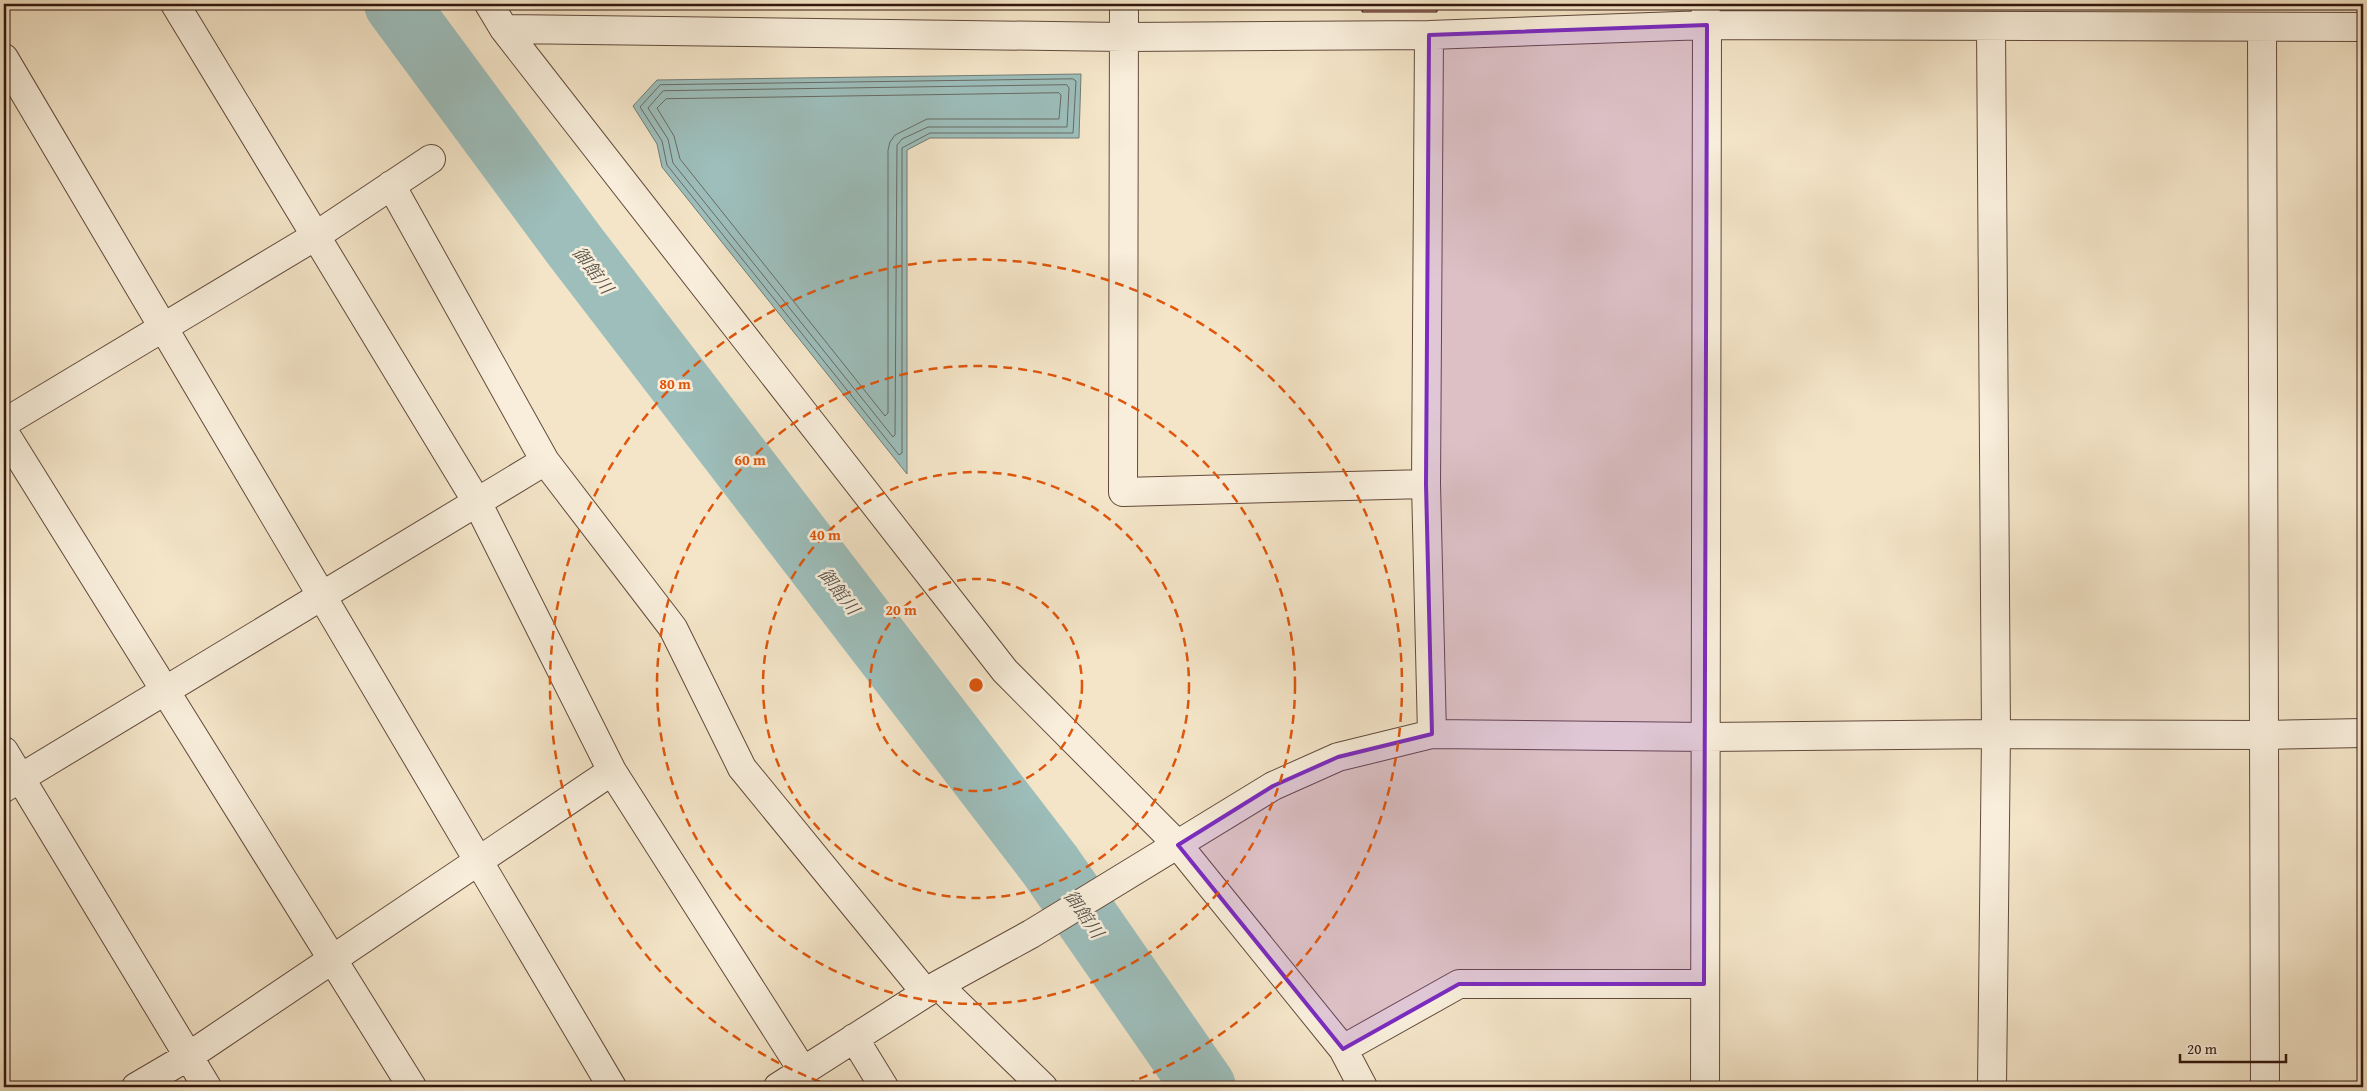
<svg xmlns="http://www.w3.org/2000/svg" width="2367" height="1091" viewBox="0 0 2367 1091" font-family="'Gentium Book Plus','Noto Serif JP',serif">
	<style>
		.water { fill: #9dbebb; stroke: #727b75 }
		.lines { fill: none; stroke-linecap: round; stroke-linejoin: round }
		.shore { stroke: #686a64; stroke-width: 1 }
		.river { stroke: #9dbebb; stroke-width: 64 }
		.building { fill: #d59182; stroke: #32170d }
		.minor-casing { stroke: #624a3c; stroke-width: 30 }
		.minor { stroke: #f8eedb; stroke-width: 28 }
		.marked { fill: #7b2cbf; fill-opacity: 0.2; stroke: #7b2cbf; stroke-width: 4; stroke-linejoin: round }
		.ring { fill: none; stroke: #df560c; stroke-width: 2.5; stroke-dasharray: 9 6 }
		.labels { text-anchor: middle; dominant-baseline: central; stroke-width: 5; stroke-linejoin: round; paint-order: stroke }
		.water-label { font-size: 18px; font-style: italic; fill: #57514a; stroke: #f8eedb }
		.centre { fill: #df560c; stroke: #f8eedb; stroke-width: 2.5 }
		.ring-label { font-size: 15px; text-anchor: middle; font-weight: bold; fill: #df560c; stroke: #f8eedb; stroke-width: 5; stroke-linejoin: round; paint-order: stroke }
	</style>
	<rect width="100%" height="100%" fill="#f4e5c8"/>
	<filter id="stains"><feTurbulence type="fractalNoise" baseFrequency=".004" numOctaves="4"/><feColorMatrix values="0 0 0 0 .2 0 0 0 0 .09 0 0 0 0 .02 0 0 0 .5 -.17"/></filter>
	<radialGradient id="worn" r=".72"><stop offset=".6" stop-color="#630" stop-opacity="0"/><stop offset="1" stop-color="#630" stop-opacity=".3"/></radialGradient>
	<!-- water -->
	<path class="water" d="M1081,74L1079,138H930L907,150V474L662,167L657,144L633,106L657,80Z"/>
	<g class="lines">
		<!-- shore -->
		<path class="shore" d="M1073,79L1076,81L1073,133H930L902,148V453L899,455L667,165L662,141L640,107L660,85Z
			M1067,85L1069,88L1067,127H928L902,139L897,145L895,435L893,437L673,163L668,139L648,108L663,91Z
			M1059,93L1061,95L1059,119H927L895,135L890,142L888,150V413L885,416L680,159L674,136L657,108L666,99Z"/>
		<!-- river -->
		<path class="river" d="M396,4L574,245L1050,865L1204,1087"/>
	</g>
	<!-- building -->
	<path class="building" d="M1362,4H1437V12H1362Z"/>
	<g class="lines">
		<!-- minor casing -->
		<g class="minor-casing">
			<path id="minor" d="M175,4L477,502L612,771L803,1071
				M489,4L504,29L1005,671L1178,845L1343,1049L1363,1087
				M1124,4L1123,492L1426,484
				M1705,4L1707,25L1705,1087
				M1991,26L1996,734L1992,1087
				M2262,28L2265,1087
				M504,29L1124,37L1429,35L1707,25L2363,27
				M1429,35L1426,484L1432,734
				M4,58L612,1087
				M391,185L545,461L673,628L742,768L926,993
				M4,423L314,237L431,159
				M4,432L412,1087
				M4,751L207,1087
				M4,788L545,461
				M938,985L1043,1087
				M854,1038L884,1087
				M1343,1049L1459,984H1704
				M136,1087L189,1056L612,771
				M778,1087L938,985L1031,934L1273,786L1338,757L1432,734L1707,737L1996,734L2264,735L2363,733"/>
		</g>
		<!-- minor -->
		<use href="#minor" class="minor"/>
	</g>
	<!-- marked area -->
	<path class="marked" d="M1707,25L1704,984H1459L1343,1049L1178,845L1273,786L1338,757L1432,734L1426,484L1429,35Z"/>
	<!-- distance rings -->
	<g class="ring">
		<circle cx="976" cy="685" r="106"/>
		<circle cx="976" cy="685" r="213"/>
		<circle cx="976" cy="685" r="319"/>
		<path d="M834 1087A426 426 0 1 1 1118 1087"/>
	</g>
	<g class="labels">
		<!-- water labels -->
		<g class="water-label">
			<text transform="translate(593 270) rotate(53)">御館川</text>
			<text transform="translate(839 591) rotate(52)">御館川</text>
			<text transform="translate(1084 914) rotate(55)">御館川</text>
		</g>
	</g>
	<circle cx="976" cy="685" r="8" class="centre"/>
	<g class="ring-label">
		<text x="675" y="389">80 m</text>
		<text x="750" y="465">60 m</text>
		<text x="825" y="540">40 m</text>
		<text x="901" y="615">20 m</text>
	</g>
	<!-- margin -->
	<rect width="2367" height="1091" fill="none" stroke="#f4e5c8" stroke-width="20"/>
	<rect x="5" y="5" width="2357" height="1081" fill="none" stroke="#32170d" stroke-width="2.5"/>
	<rect x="10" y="10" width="2347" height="1071" fill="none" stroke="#32170d"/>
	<!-- scale -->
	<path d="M2180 1054v8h106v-8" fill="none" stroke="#32170d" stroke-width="2.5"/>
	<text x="2187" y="1054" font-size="15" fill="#32170d" stroke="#f8eedb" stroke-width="4" paint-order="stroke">20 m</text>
	<rect width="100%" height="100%" filter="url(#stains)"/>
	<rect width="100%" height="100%" fill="url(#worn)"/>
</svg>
